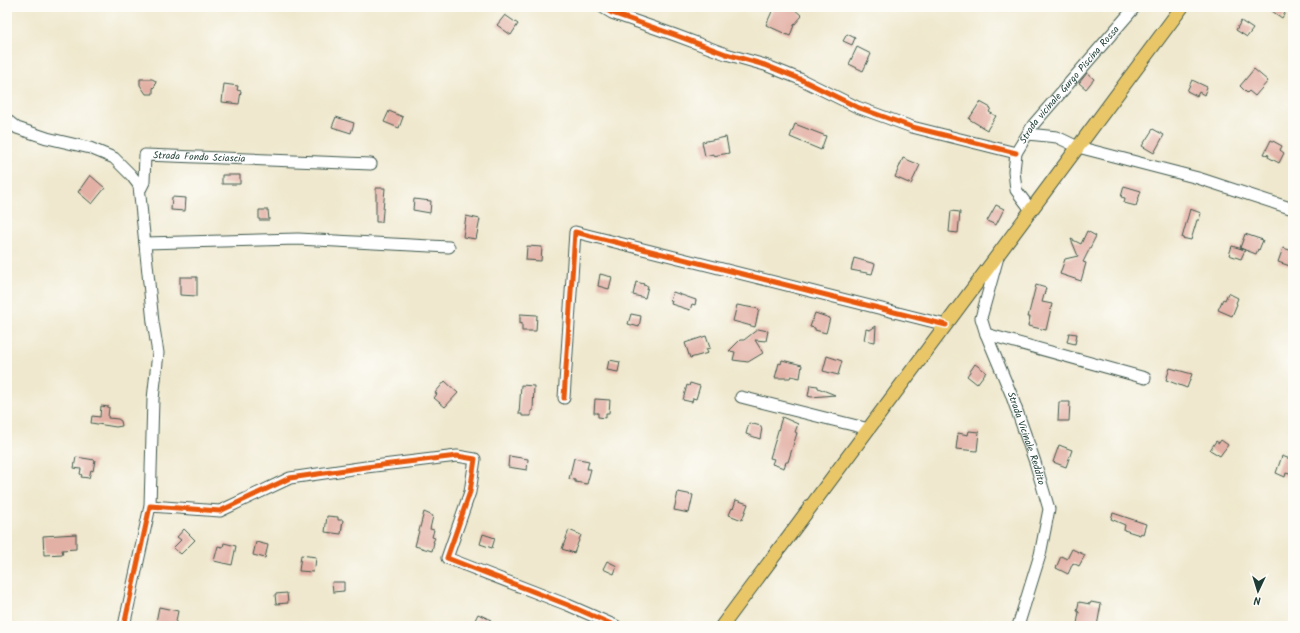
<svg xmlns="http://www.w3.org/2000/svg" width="1300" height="633" viewBox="0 0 1300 633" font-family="Kalam,sans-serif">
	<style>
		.building { fill: #e3b0a5 }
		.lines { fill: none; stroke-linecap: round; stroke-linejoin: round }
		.minor-casing { stroke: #3e574b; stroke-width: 13 }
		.major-casing { stroke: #3e574b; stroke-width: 15 }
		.minor { stroke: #fff; stroke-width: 11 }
		.major { stroke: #e9c769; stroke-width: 13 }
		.cycleway-casing { stroke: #fdfcf7; stroke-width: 8 }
		.cycleway { stroke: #e8590c; stroke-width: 5 }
		.labels { text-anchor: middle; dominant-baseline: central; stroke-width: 3; stroke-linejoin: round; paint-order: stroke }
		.street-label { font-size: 10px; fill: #1f3d34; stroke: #fdfcf7 }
	</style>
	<rect width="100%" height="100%" fill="#fdfcf7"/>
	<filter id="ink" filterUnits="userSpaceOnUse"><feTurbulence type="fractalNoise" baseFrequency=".025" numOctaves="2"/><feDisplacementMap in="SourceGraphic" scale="8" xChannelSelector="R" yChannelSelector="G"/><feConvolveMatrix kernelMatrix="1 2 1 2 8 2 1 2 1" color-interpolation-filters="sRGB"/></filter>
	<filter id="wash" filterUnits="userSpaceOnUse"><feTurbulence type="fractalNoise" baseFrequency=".012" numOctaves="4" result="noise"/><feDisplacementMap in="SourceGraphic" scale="16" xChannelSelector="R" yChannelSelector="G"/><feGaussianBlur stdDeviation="0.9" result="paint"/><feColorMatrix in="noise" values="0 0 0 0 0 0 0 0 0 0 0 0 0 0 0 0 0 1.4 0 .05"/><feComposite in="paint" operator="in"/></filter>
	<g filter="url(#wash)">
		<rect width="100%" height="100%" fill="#efe8ce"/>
		<g id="blocks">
			<!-- building -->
			<path class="building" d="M774,7H792L802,16L794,25L790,36L766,25Z
				M1266,7H1280L1286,11L1282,18Z
				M505,15L518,24L511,35L497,25Z
				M1241,21L1253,29L1247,37L1236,30Z
				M847,34L855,38L852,45L843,41Z
				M857,47L871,54L863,71L849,64Z
				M1254,69L1268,81L1255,96L1249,91L1247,93L1240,86Z
				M1087,73L1094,79L1086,89L1079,83Z
				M140,79H152L156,81L155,86L153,88V94H146L140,85Z
				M1192,80L1207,87L1204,95L1199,92L1197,96L1187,91Z
				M224,84L238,86L237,90L241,91L239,104L222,102Z
				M980,102L991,108L989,112L996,116L987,130L969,119Z
				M389,111L403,117L399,128L384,122Z
				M336,117L354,123L351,133L332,127Z
				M795,124L826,136L821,150L790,137Z
				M1153,129L1164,135L1154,153L1142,146Z
				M726,137L729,153L713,156V154L705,156L702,142Z
				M1271,140L1282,146L1280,150L1284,153L1279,163L1268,157L1269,155L1264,154Z
				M903,158L920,165L911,184L895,177Z
				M90,175L105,188L92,204L78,192Z
				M222,175H240V184H222Z
				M1124,186L1141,191L1136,206L1124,203L1125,198L1121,197Z
				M376,188H385L382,222H376Z
				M172,197L186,198L185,211L171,210Z
				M414,199L431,201L430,213L413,210Z
				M996,205L1004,209L996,225L987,221Z
				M1190,209L1201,213L1199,220H1197L1191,240L1182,238Z
				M259,210H268L269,220H259Z
				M951,211L960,212L958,233L949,232Z
				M466,216L480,219L476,239L463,237Z
				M1087,231L1096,236L1083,262L1086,263L1081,281L1060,274L1065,259L1078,256L1071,239L1081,244Z
				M1245,234L1263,240L1259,250L1258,249L1256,254L1240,248Z
				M527,246L542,247L541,261L526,260Z
				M1232,246L1245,250L1241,259L1229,255Z
				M1283,248L1293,251V267L1278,262Z
				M854,258L875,264L872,274L851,270Z
				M600,274L612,277L609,289L598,286Z
				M180,277H197V296L180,295Z
				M636,282L644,284L643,285L648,286L645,298L633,295Z
				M1036,285L1046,288L1042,302L1052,304L1046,330L1028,326L1030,317H1028Z
				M673,292L696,300L695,305L692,304L690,310L671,304L672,301H670Z
				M1228,293L1238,298L1236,303L1237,304L1232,316L1218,310L1223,299L1225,300Z
				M737,305L759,309L755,327L733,321Z
				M815,313L830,318L826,333L815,330V328L810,327Z
				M520,314L537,315L536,331H522V323L520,324Z
				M631,314L641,316L639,327L628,324Z
				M876,326L875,342L864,340L866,329L870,330Z
				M758,329L768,331L766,341L755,340L763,353L748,362L733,360L735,352L729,351L740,340H744Z
				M1069,333L1077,334L1075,344L1067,342Z
				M706,336L710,348L706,349L708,353L690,358L685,343Z
				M827,356L842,361L838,375L823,371Z
				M609,360L620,362L618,372L607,370Z
				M782,360L802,365L800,378L791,376L790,378H775L779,363L781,364Z
				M975,364L986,372L977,384L967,376Z
				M1170,368L1192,374L1187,388L1166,380Z
				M445,381L458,393L445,407L434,398L437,394L435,393Z
				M690,383L700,386L696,399L693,398L692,402L683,400L687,385L689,386Z
				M521,385L534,386L533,411H531V416H522V414H519Z
				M810,385L818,386V388L835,395L811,397L808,396Z
				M595,399L610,400L609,413H606V418L598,417V413H594Z
				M1059,402H1070L1069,421H1058Z
				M101,406L109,407L108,418L118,419L121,421L122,426L116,427L91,423L92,416L100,417Z
				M782,417L798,424L795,432L797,433L788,462H786L784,468L772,464L774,459L770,458Z
				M749,423L761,426V428H762L760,439L746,434Z
				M969,431L979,432L977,451L956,449L958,433L968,435Z
				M1221,440L1228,445L1220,456L1210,450L1216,441L1219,443Z
				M1059,445L1072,450L1066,467L1053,462Z
				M509,456L528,459L527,470L508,467Z
				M1282,456L1293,460V475L1286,473L1285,477L1276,473Z
				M76,457L95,460L93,471L91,470L89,478L81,477L82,475L80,474L81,469L74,468Z
				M574,458L589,461L587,469H591L587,484L575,482V480L569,479Z
				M678,492L693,495L689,513L674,510Z
				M736,500L748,504L742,520L729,515L732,508L733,509Z
				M424,512L433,516L430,529L434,530L432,537L435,538L433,542H434L432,551L415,546Z
				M1113,513L1146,524L1143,534L1141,533L1140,535L1124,530L1125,525L1111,519Z
				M327,516L338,517V520H343L341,534L325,532Z
				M184,529L195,540L181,554L173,548L181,540L177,537Z
				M569,530L581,535L574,553L562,549Z
				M76,534V549L62,550L63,554L44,555L43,536Z
				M483,534L495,538L492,548L480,544Z
				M256,542L268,545L265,558L253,555Z
				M224,543L236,546L232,565L214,561L218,546L223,547Z
				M1072,549L1085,555L1079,566L1073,563L1068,574L1056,568L1061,556L1067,559Z
				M301,555L316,557L315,567L314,566L313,572L299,571Z
				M607,561L617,566L614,574L603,569Z
				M332,582H344V591L333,592Z
				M287,593L288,603L276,604L275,594Z
				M1079,602L1090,604L1091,602L1101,604L1097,626H1088L1077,624L1079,612L1077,611Z
				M159,607L178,611L175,626L156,622Z
				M478,614L491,620L488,626H472Z"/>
		</g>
	</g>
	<g filter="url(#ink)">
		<use href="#blocks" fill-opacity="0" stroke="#3e574b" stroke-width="1"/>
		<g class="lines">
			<!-- minor casing -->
			<g class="minor-casing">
				<g id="minor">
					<path d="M602,7L612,13L675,35L726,54L765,65L800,79L857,107L912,127L1016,153"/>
					<path id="s1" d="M7,120L17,128L47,138L90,148L114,158L131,175L141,188L144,182L145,155L371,164"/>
					<path d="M1028,134L1057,137L1078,147L1198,178L1293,209"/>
					<path d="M139,186L153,322L158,353L153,399L150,506"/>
					<path id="s2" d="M1031,210L1016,190L1014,171L1016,153L1033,125L1135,7"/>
					<path d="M145,243L298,239L449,247"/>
					<path id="s3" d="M998,257L981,318L986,334L1011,394L1035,462L1049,509L1040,555L1018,626"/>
					<path d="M986,334L1145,378"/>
					<path d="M741,397L869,429"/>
					<path d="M564,398L575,232L946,325"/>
					<path d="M124,626L150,506L220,511L290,478L366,467L457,456L475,459L470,492L447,558L568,605L616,626"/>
				</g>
			</g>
			<!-- major casing -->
			<g class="major-casing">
				<path id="major" d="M722,626L1182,7"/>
			</g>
			<!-- minor -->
			<use href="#minor" class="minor"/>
			<!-- major -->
			<use href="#major" class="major"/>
			<!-- cycleway casing -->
			<g class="cycleway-casing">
				<path id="cycleway" d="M602,7L612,13L675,35L726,54L765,65L800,79L857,107L912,127L1016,153
					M564,398L575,232L946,325
					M124,626L150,506L220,511L290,478L366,467L457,456L475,459L470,492L447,558L568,605L616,626"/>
			</g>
			<!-- cycleway -->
			<use href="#cycleway" class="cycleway"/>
		</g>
	</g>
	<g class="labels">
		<!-- street labels -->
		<g class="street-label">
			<text stroke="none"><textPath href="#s2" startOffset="149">Strada vicinale Gurgo Piscina Rossa</textPath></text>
			<text stroke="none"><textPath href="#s1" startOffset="243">Strada Fondo Sciascia</textPath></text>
			<text stroke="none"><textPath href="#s3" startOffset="192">Strada Vicinale Reddito</textPath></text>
		</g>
	</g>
	<!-- margin -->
	<rect width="1300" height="633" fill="none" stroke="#fdfcf7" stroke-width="24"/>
	<!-- north arrow -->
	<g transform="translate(1258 591) rotate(184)" stroke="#fdfcf7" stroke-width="3" paint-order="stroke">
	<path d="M0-3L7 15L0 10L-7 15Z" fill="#1f3d34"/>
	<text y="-6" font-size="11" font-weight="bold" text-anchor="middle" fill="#1f3d34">N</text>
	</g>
</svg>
